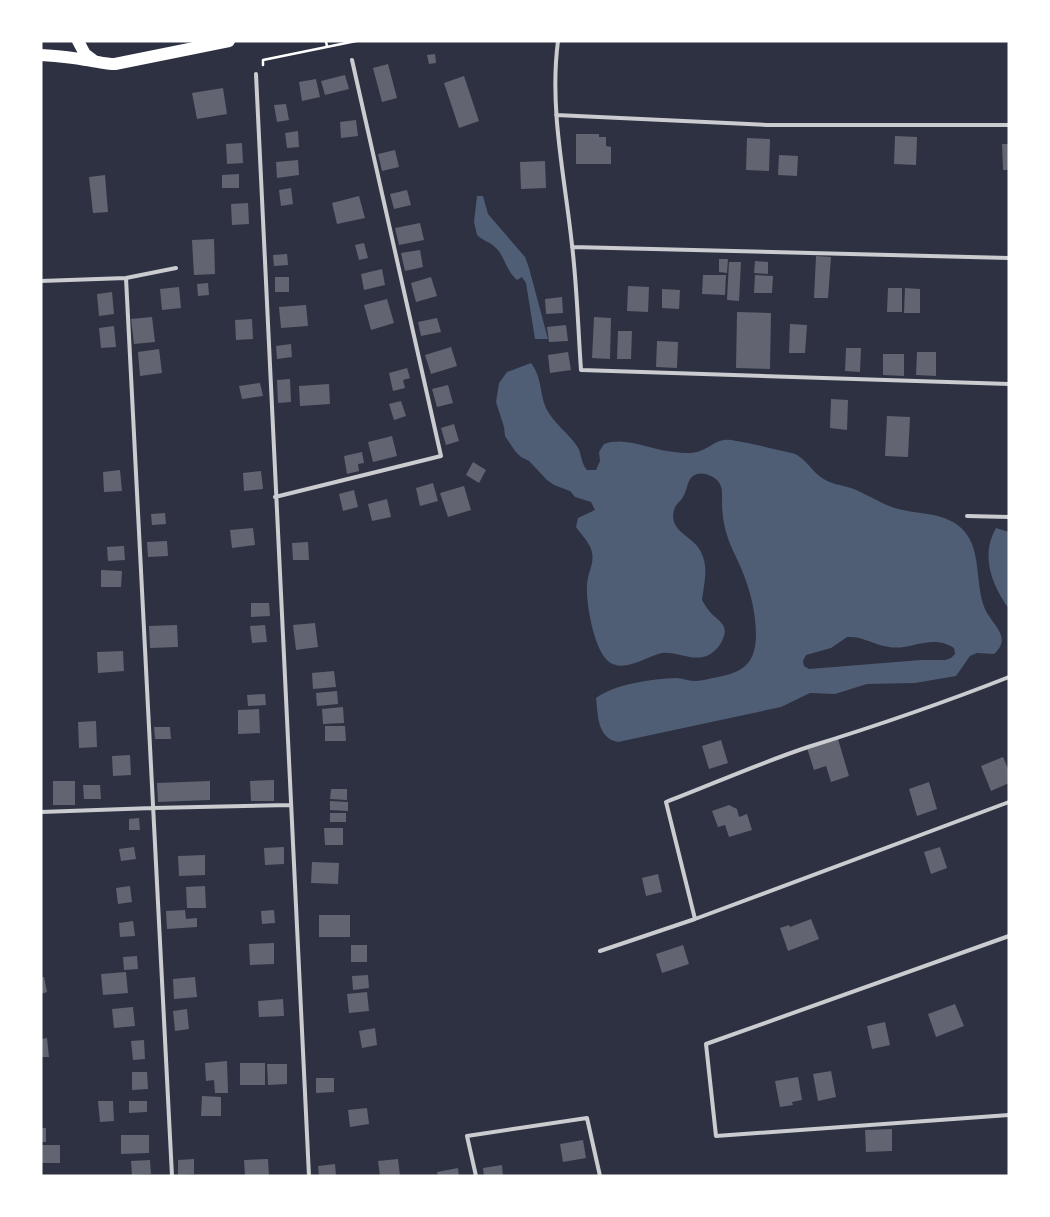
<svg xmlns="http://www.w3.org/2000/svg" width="1050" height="1217" viewBox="0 0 1050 1217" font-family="'Sofia Sans Condensed',sans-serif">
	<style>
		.water { fill: #4f5d75; fill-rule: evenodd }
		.building { fill: #626471 }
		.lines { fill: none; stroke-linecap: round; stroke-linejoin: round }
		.path { stroke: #fff; stroke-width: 2.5 }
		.service { stroke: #caccd0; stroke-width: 4 }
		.primary { stroke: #fff; stroke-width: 12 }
	</style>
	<rect width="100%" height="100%" fill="#2d3142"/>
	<!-- water -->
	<path class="water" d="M477,196H483L488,214L525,257L529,268L548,339H535L526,283L522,277L517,280C507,272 505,258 497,249C491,242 483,241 477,235L474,222Z
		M531,363C543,379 539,394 547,410C554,423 569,434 577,446C582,453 580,462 587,470H596L600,461L599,452L604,444C627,436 650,450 674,452C682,453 692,454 700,451C711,447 718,438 731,440C749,443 766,447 783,451C787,452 794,453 797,455C807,461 813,472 822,478C831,484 841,485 851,488C865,493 878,502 892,507C914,515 942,511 960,527C983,546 974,583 985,609C992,625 1013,637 994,654L977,653L970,656L956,676L915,683L867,684L835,694L810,693L781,707L618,742C597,738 598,715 596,698C615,684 652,679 676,678C682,678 688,681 694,681C701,681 707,679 713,678C740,673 755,667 756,636C756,608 748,582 736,557C727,539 722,522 722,503C722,495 723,487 718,481C713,476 704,472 697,474C687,477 688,488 684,495C682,501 675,504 674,510C668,532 694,536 701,552C709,568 704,583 702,600C704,604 707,608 710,612C717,620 728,624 724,636C721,646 713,655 703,657C691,660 673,651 662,653C647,656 623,674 608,661C594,649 586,604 587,586C587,572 596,563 591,549C588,541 581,534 576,527L578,518L595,510L591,502L575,497L570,491L554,485L547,480L529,461L521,457L515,451L505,436L504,427L496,402L499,383L507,372ZM847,637C863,636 874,645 889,647C910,651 932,633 954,648L955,654L951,658L945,660H921L809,669L804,666L803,661L806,655L831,648Z
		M996,528L1009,532V609C992,585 980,556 996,528Z"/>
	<!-- building -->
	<path class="building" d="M435,54L436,63L429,64L427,55Z
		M388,64L397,98L382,102L373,68Z
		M345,75L349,89L325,95L321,81Z
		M464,76L479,121L459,128L444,83Z
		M316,79L320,97L302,101L299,82Z
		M223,88L227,114L197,119L192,93Z
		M286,104L289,120L277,122L274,105Z
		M356,120L358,136L341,138L340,122Z
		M298,131L299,147L287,148L285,133Z
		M576,134H599V137H606V146L611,147V164H576Z
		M895,136L917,137L916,165L894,164Z
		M747,138L770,139L769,171L746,170Z
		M242,143L243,163L227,164L226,144Z
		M1002,144H1009V170H1003Z
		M395,150L399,167L382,171L378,154Z
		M779,155L798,156L797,176L778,175Z
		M298,160L299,175L277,178L276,162Z
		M545,161L546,188L521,189L520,162Z
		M239,174V188H222V175Z
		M105,175L108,212L93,213L89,177Z
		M291,188L293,204L281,206L279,190Z
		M407,190L411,205L394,209L390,194Z
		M359,196L365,218L337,224L332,203Z
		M248,203L249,224L232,225L231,204Z
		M420,223L424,240L399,245L395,228Z
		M214,239L215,274L194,275L192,240Z
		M364,243L368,258L359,260L355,245Z
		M420,250L423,267L405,271L401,253Z
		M287,254L288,265L274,266L273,255Z
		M816,256L831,257L828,298H814Z
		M719,259H728L727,273L719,272Z
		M755,261L768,262V274L754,273Z
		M729,262H741L739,301L727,300Z
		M382,269L385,285L364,290L361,274Z
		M703,275H726L725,295L702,294Z
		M755,275L773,276L772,293H754Z
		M275,277H289V292H275Z
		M431,277L437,296L416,302L411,283Z
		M208,283L209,295L198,296L197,284Z
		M628,286L649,287L648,312L627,311Z
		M179,287L181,308L162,310L160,289Z
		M888,288H902V312H887Z
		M905,288L920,289V313H904Z
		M662,289L680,290L679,309L662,308Z
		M112,292L114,314L99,316L97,294Z
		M562,297L563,313L546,314L545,299Z
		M387,299L394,323L371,330L364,305Z
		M306,305L308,326L281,328L279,307Z
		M737,312L771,313L770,369L736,368Z
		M152,317L155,342L134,344L131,319Z
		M594,317L611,318L610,359L592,358Z
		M437,318L441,332L421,336L418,322Z
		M252,319L253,339L236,340L235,320Z
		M790,324L807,325L805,353H789Z
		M566,325L568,341L549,342L547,327Z
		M114,326L116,347L101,348L99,328Z
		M618,331H632L631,359H617Z
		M657,341L678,342L677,368L656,367Z
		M291,344L292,357L277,359L276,346Z
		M451,347L457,366L431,374L425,355Z
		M846,348H861L860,372L845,371Z
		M159,349L162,373L140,376L138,352Z
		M568,352L571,370L550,373L548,355Z
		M917,352H936V376L916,375Z
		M883,354H904V376L883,375Z
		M407,368L410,378L403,380L405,388L393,391L389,373Z
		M290,379L291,402L278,403L277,380Z
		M260,383L263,396L242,399L239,386Z
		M329,384L330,404L300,406L299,386Z
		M448,385L453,403L437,407L432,389Z
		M831,399L848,400L847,430L830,428Z
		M401,401L406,416L394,420L389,404Z
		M887,416L910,417L908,457L885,456Z
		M454,424L459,441L446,445L441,428Z
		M392,436L397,456L373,462L368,442Z
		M362,452L364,463L358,464L359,471L347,474L344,456Z
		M473,462L486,470L479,483L466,475Z
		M120,470L122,491L104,492L103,472Z
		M261,471L263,489L244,491L243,473Z
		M433,483L438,501L420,506L416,488Z
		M464,486L471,510L448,517L440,493Z
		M354,490L358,507L343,511L339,494Z
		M387,499L391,517L372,521L368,504Z
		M165,513L166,524L152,525L151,514Z
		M253,528L255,545L232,548L230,530Z
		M167,541L168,556L148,557L147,542Z
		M308,542L309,560H293L292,543Z
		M124,546L125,560L108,561L107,547Z
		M101,570L122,571L121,587H101Z
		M251,603H269L270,616L251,617Z
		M315,623L318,647L296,650L293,625Z
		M177,625L178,647L150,648L149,626Z
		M265,625L267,642L252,643L250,626Z
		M123,651L124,671L98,673L97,652Z
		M334,671L336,687L313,689L312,673Z
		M337,691L338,704L317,706L316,693Z
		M265,694L266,705L248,706L247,695Z
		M343,707L344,723L323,724L322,709Z
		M259,709L260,733L238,734V710Z
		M96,721L97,747L79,748L78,722Z
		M325,726H345L346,741H325Z
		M154,727H170L171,739H155Z
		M838,739L849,776L831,782L826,766L814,770L807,748Z
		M721,740L728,763L709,769L702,746Z
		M130,755L131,775L113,776L112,756Z
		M1003,757L1009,771V783L991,791L981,766Z
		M274,780V801H251L250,781Z
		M53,781H75V805H53Z
		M210,781V800L158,802L157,783Z
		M929,782L937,809L917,816L909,789Z
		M83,785H100L101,799H84Z
		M331,789H347V800L330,799Z
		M330,801L348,802V811L330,810Z
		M729,805L737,809L739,817L747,814L752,830L729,837L725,825L718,827L712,811Z
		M330,813H346V822H330Z
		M139,818L140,830H129V819Z
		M324,828H343V845H325Z
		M134,847L136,859L121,861L119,849Z
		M284,847V864L265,865L264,848Z
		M940,847L947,868L931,874L924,852Z
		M205,855V875L179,876L178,856Z
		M312,862L339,863L338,884L311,883Z
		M658,874L662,892L646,896L642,878Z
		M130,886L132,902L118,904L116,888Z
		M205,886L206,908H187L186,887Z
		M185,910L186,919L197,918V927L167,929L166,911Z
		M274,910L275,923L262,924L261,911Z
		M319,915H350V937H319Z
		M811,919L819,939L788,951L780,928L789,925L790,927Z
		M133,921L135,936L120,937L119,923Z
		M274,943V964L250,965L249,944Z
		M351,945H367V962H351Z
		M683,945L689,964L662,973L656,954Z
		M137,956L138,969L124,970L123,957Z
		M126,972L128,993L103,995L101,974Z
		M368,975L369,988L353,990L352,976Z
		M41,977H44L47,992L41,994Z
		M195,977L197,997L174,999L173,979Z
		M367,992L369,1011L349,1013L347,994Z
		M283,999L284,1016L259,1017L258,1001Z
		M955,1004L964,1026L936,1037L928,1014Z
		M133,1007L135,1026L114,1028L112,1009Z
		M187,1009L189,1029L175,1031L173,1011Z
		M885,1022L890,1045L872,1049L867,1026Z
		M375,1028L377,1045L362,1048L359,1031Z
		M47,1038L49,1057H41V1039Z
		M144,1040L145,1059L133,1060L131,1041Z
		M227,1061L228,1093H215L214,1080L206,1081L205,1063Z
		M240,1063H265V1085H240Z
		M267,1064H287V1084L268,1085Z
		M831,1071L836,1097L818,1101L813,1074Z
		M132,1072H147L148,1089L132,1090Z
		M798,1077L802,1100L792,1102L793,1105L780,1107L775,1081Z
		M316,1078H334V1092L316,1093Z
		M202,1096L221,1097V1116H201Z
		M98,1101H113L114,1121L100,1122Z
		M129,1101H147V1112L129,1113Z
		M367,1108L369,1124L350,1127L348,1110Z
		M41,1128H46V1142H41Z
		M892,1129V1151L866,1152L865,1130Z
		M121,1135H149V1153L121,1154Z
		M583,1140L586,1158L563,1162L560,1144Z
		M41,1145H60V1163H41Z
		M194,1159V1174L178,1175V1160Z
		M268,1159L269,1176H245L244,1160Z
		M398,1159L400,1176H380L378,1161Z
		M150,1160L151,1174L132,1175L131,1161Z
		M335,1164L336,1176H319L318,1166Z
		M502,1165L503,1176H484L483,1168Z
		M458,1168L459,1176H438L437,1172Z"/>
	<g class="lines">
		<!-- path -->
		<path class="path" d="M326,41L327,47
			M263,65V60L356,41"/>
		<!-- service -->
		<path class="service" d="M558,41C549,109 565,178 572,245C577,286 578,328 581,370L1009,384
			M256,74L309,1176
			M556,115L767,125H1009
			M572,247L1009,258
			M126,278L172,1176
			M41,281L126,278L176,268
			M275,497L441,456L352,60
			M967,516L1009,517
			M41,812L153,808L290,805
			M695,919L666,802C713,784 760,763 808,747C876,726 943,703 1009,677
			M1009,936L706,1044L716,1136L1009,1115
			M600,951L695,919L1009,802
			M476,1176L467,1136L587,1118L600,1176"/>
		<!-- primary -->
		<path class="primary" d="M78,41L85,54L93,60
			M41,55C56,56 71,57 86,60C96,61 104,64 115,64L229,41"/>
	</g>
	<!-- border -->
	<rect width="1050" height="1217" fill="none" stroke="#ffffff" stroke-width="85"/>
</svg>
